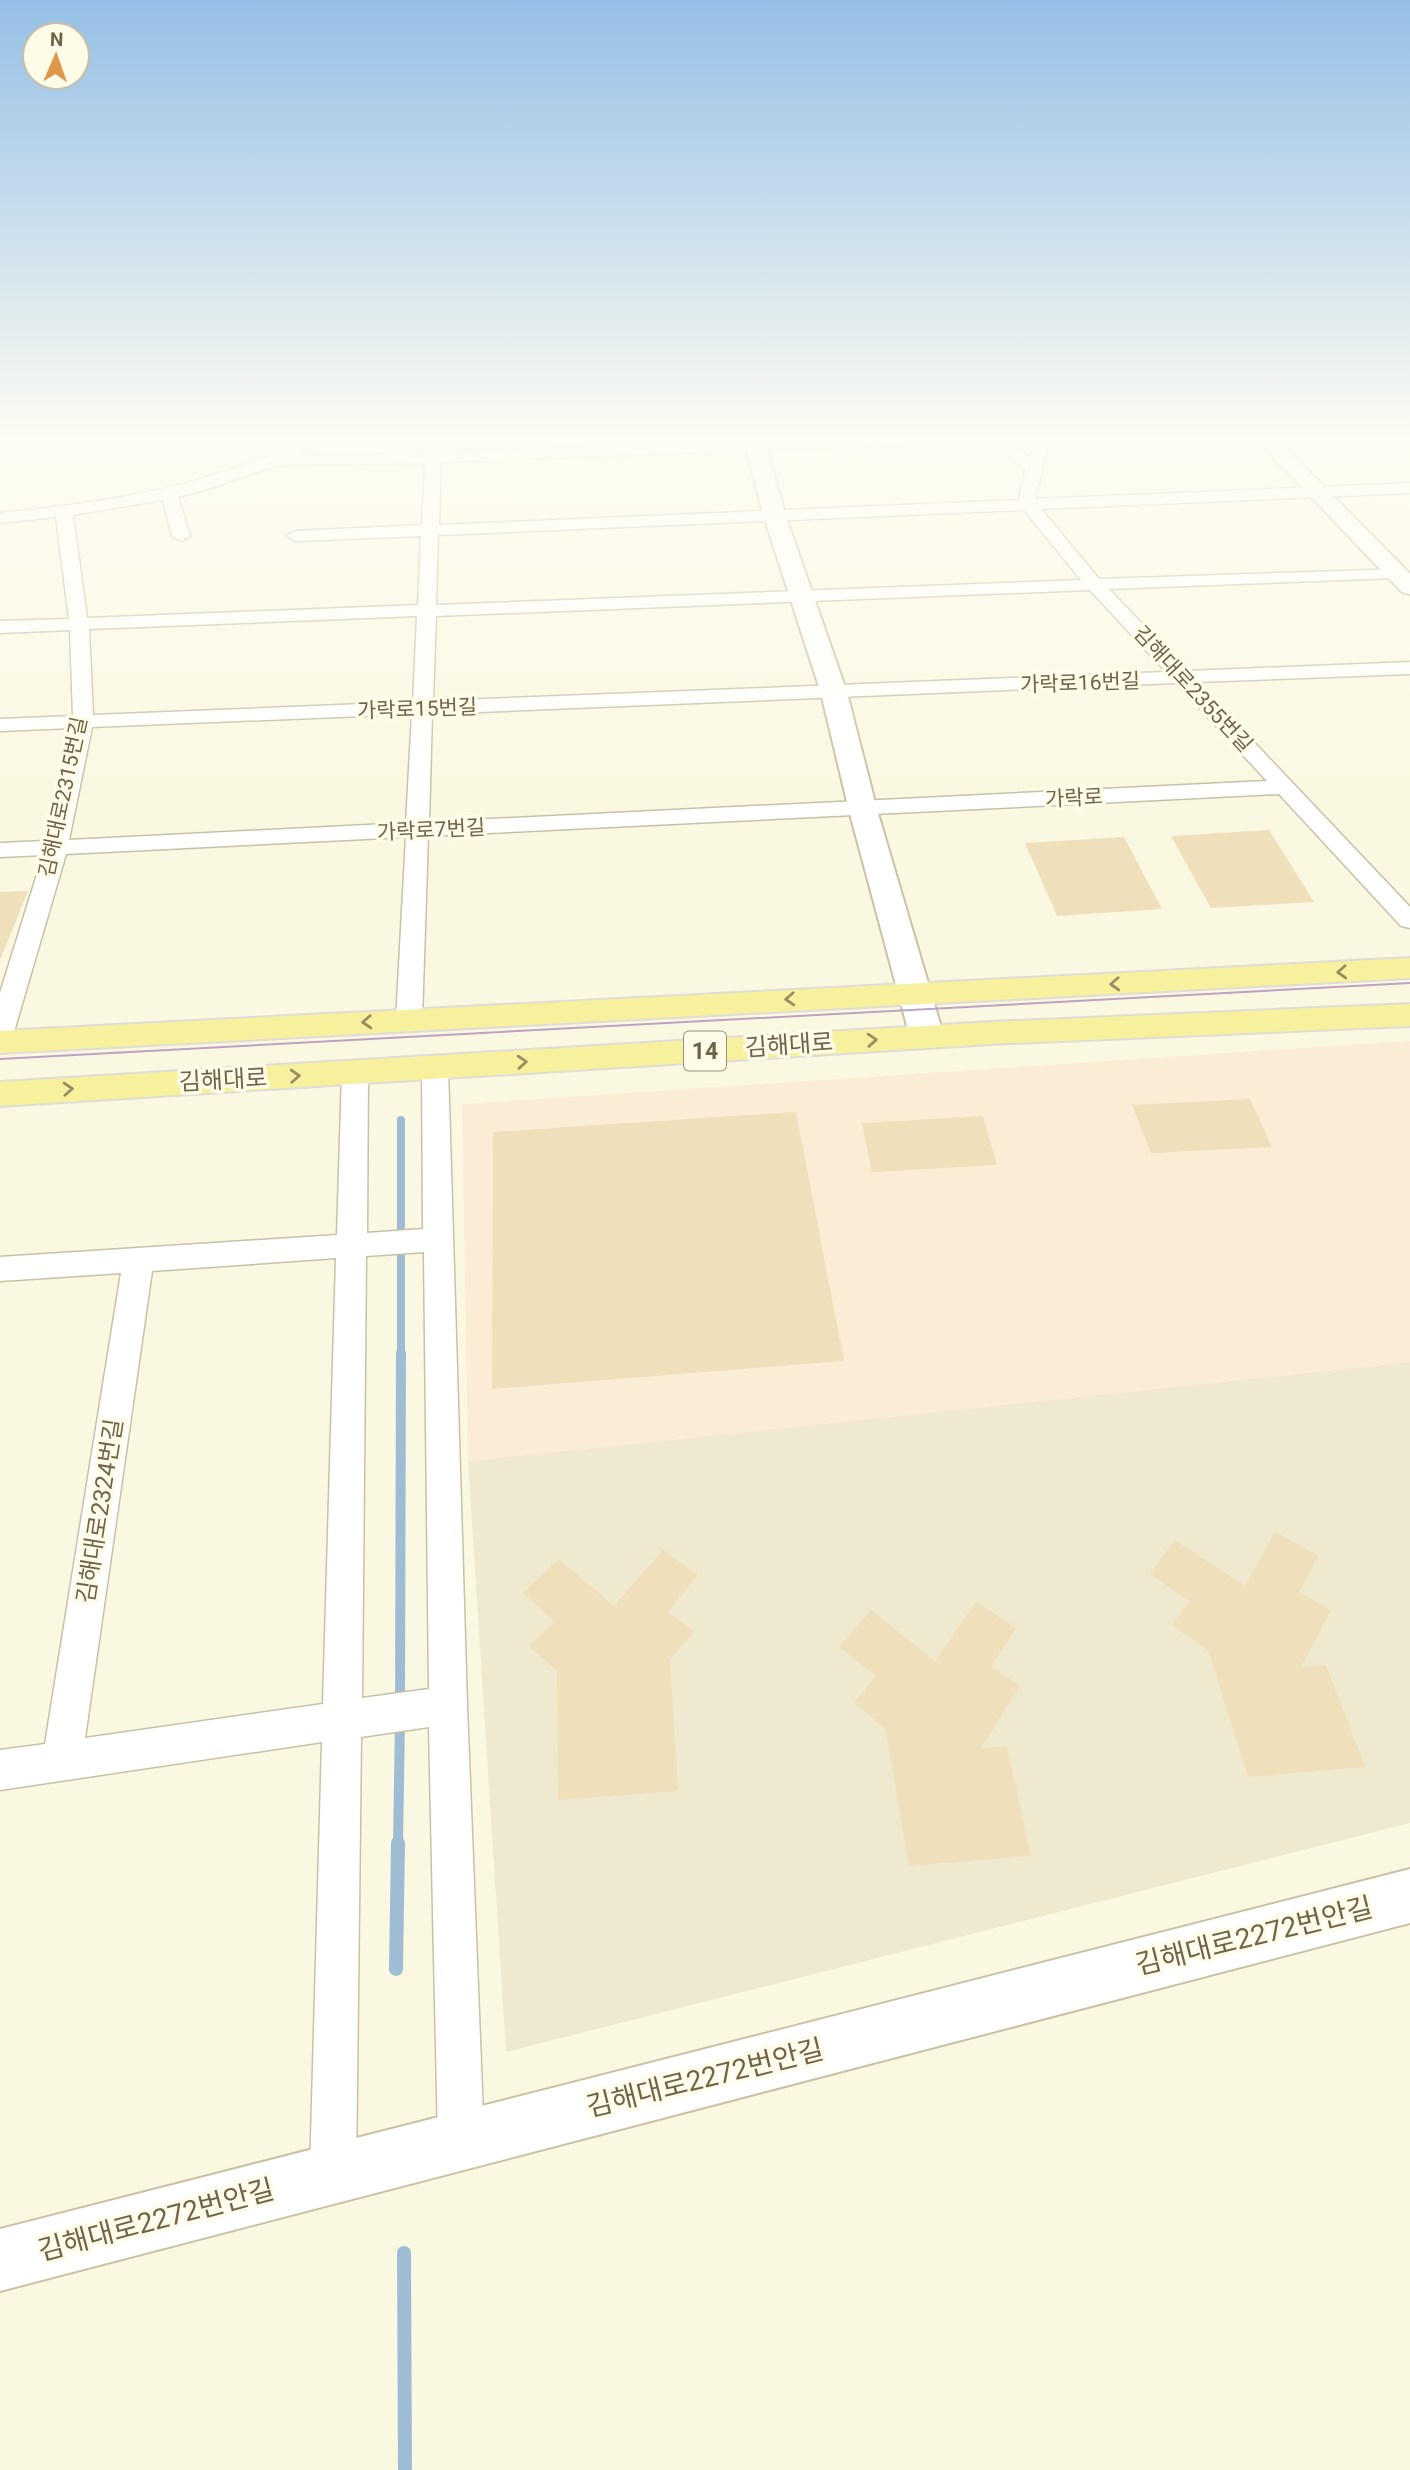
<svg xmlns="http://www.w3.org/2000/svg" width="1410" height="2470" viewBox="0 0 1410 2470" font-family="Roboto,'Noto Sans KR',sans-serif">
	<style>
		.residential { fill: #efe9cf }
		.commercial { fill: #fbecd6 }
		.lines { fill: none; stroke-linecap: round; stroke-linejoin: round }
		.stream-far2 { stroke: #9ebdd5; stroke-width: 8 }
		.stream-far1 { stroke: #9ebdd5; stroke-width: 10 }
		.stream { stroke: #9ebdd5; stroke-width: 14 }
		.building { fill: #efdfbb }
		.street-casing { stroke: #c9c0a7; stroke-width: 3 }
		.secondary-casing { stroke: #cbc1a5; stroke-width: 4 }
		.primary-casing { stroke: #e0ddd7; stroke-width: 4 }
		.street { fill: #fff; fill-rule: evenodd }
		.secondary { fill: #fff; fill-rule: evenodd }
		.primary { fill: #f7f09d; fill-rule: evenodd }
		.tram { stroke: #bda2c3; stroke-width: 2 }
		.oneway { stroke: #998d63 }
		.labels { text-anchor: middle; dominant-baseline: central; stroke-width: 7; stroke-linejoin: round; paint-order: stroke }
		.far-street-label { font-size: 21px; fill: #71634a; stroke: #fefce8 }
		.shield { fill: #fefce8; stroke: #9b9179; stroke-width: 2 }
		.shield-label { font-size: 23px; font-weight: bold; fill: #71634a }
		.street-label { font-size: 24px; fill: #71634a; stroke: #fefce8 }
		.near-street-label { font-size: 28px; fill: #71634a; stroke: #fefce8 }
	</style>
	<rect width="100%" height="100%" fill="#fbf8e2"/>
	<!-- residential -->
	<path class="residential" d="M1410,1362V1823L506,2052L468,1461Z"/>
	<!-- commercial -->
	<path class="commercial" d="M1410,1041V1362L468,1461L462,1104Z"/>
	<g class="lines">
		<!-- stream-far2 -->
		<path class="stream-far2" d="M401,1355V1120"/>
		<!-- stream-far1 -->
		<path class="stream-far1" d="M400,1703L401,1353
			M398,1845L400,1720"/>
		<!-- stream -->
		<path class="stream" d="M396,1969L398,1843
			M404,2253L405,2470"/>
	</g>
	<!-- building -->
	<path class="building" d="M1269,830L1314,902L1211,908L1171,836Z
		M1124,837L1162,909L1057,916L1025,843Z
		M28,891L1,958H0V892Z
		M1250,1099L1272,1147L1151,1153L1132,1105Z
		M796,1112L844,1361L492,1389L493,1132Z
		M983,1116L997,1165L872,1172L862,1123Z
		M1275,1532L1318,1556L1299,1592L1331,1610L1301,1667L1326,1665L1365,1767L1248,1777L1208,1650L1172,1625L1190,1601L1150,1574L1175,1540L1245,1586Z
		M663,1550L698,1575L668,1612L694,1631L670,1660L678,1791L558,1800L557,1671L529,1646L554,1621L523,1593L559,1559L614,1606Z
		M976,1602L1016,1628L991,1667L1020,1686L981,1748L1007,1746L1031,1856L909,1866L886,1729L854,1703L876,1676L839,1647L871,1610L935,1661Z"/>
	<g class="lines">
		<!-- street casing -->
		<g class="street-casing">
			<path id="street" d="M131,437H198L191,442H138Z
				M311,437H330L297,456L424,453L418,437H434L439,453L849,437H979L972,442L441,462L439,525L1019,500L1025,470L990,437H1006L1029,457L1034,437H1050L1035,499L1410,483V493L1041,509L1099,579L1402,569L1405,573L1402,577L1396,578L1109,589L1187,671L1410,662V674L1197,682L1410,907V928L1401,926L1279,794L428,836L422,1020L418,1026L409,1029L400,1026L396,1020L406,837L66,854L13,1035L9,1041L0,1044V993L43,855L0,857V843L46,841L71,728L0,731V719L73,716L70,630L0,633V621L69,619L56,517L0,523V513C111,502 209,487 311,437ZM425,463L422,525L295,531L286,536L295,541L421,536L418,605L87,618L73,515L163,500L172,536L181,541L190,536L178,497L211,488L276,465ZM1024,510L1081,580L436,605L438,535ZM1090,590L1166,672L433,701L436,616ZM417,616L413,702L93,715L89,629ZM1176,683L1267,781L429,822L432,714ZM412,714L406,823L69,840L92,727Z
				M435,1058L444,1061L448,1067L467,1705L484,2141L477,2157L461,2164L445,2157L438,2141L429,1727L361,1737L356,2174L350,2191L333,2197L316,2191L310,2174L322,1742L0,1790V1750L45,1744L121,1273L0,1281V1257L337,1235L342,1072L346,1065L355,1063L364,1065L368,1072L367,1233L423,1229L422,1067L426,1061ZM424,1252L429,1689L362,1698L366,1256ZM336,1258L323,1704L85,1738L152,1271Z"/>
		</g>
		<!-- secondary casing -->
		<g class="secondary-casing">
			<path id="secondary" d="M743,437H763L786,517L847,693L877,810L944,1037L939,1045L927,1048L915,1045L910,1037L849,810L821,693L764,517Z
				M1254,437H1275L1410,574V594L1402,592Z
				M1410,1869V1923L0,2291V2229Z"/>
		</g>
		<!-- primary casing -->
		<g class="primary-casing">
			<path id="primary" d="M1410,958V978L0,1053V1031Z
				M1410,1004V1026L991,1044L0,1106V1082L991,1022Z"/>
		</g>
		<!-- street -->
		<use href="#street" class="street"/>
		<!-- secondary -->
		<use href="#secondary" class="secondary"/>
		<!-- primary -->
		<use href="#primary" class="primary"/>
		<!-- tram -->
		<path class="tram" d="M0,1059L1410,983"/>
	</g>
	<!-- one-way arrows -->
	<defs><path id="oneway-chevron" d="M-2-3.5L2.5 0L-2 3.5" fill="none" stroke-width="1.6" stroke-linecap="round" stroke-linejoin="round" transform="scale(1.75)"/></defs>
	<g class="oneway">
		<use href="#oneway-chevron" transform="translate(1342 972) rotate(177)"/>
		<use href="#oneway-chevron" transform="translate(1115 984) rotate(177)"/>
		<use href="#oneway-chevron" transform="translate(790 999) rotate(177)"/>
		<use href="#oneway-chevron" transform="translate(367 1022) rotate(177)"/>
		<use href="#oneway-chevron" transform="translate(872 1040) rotate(-4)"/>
		<use href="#oneway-chevron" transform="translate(522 1062) rotate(-4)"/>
		<use href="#oneway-chevron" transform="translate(295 1076) rotate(-3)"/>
		<use href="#oneway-chevron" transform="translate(68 1089) rotate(-3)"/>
	</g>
	<!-- sky -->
	<linearGradient id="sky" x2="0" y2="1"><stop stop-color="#95bfe6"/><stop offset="0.56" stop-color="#fdfcf2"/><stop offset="1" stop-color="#fdfcf2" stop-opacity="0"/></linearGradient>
	<rect width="1410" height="783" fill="url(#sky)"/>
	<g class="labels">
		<!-- far-street labels -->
		<g class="far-street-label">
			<text transform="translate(1080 683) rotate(-2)">가락로16번길</text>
			<text transform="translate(1193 689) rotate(47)">김해대로2355번길</text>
			<text transform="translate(417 709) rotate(-2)">가락로15번길</text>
			<text transform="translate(63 797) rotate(-78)">김해대로2315번길</text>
			<text transform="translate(1074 798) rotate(-3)">가락로</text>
			<text transform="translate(431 830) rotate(-3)">가락로7번길</text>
		</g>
		<!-- shield labels -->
		<rect class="shield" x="684" y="1031.5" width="42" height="39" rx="5"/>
		<g class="shield-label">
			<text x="705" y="1051">14</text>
		</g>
		<!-- street labels -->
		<g class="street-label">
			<text transform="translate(789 1045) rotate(-4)">김해대로</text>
			<text transform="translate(223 1080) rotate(-3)">김해대로</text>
			<text transform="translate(100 1511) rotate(-81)">김해대로2324번길</text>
		</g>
		<!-- near-street labels -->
		<g class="near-street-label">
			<text transform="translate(1254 1936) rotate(-14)">김해대로2272번안길</text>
			<text transform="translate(705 2078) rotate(-14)">김해대로2272번안길</text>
			<text transform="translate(156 2220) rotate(-15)">김해대로2272번안길</text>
		</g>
	</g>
	<!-- north arrow -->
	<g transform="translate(56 56) rotate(2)"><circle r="33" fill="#fefce8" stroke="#c6bfa9" stroke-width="2"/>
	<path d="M0-5L12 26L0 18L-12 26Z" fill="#e0974b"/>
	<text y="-10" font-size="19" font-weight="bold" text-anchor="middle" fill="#71634a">N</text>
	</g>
</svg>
